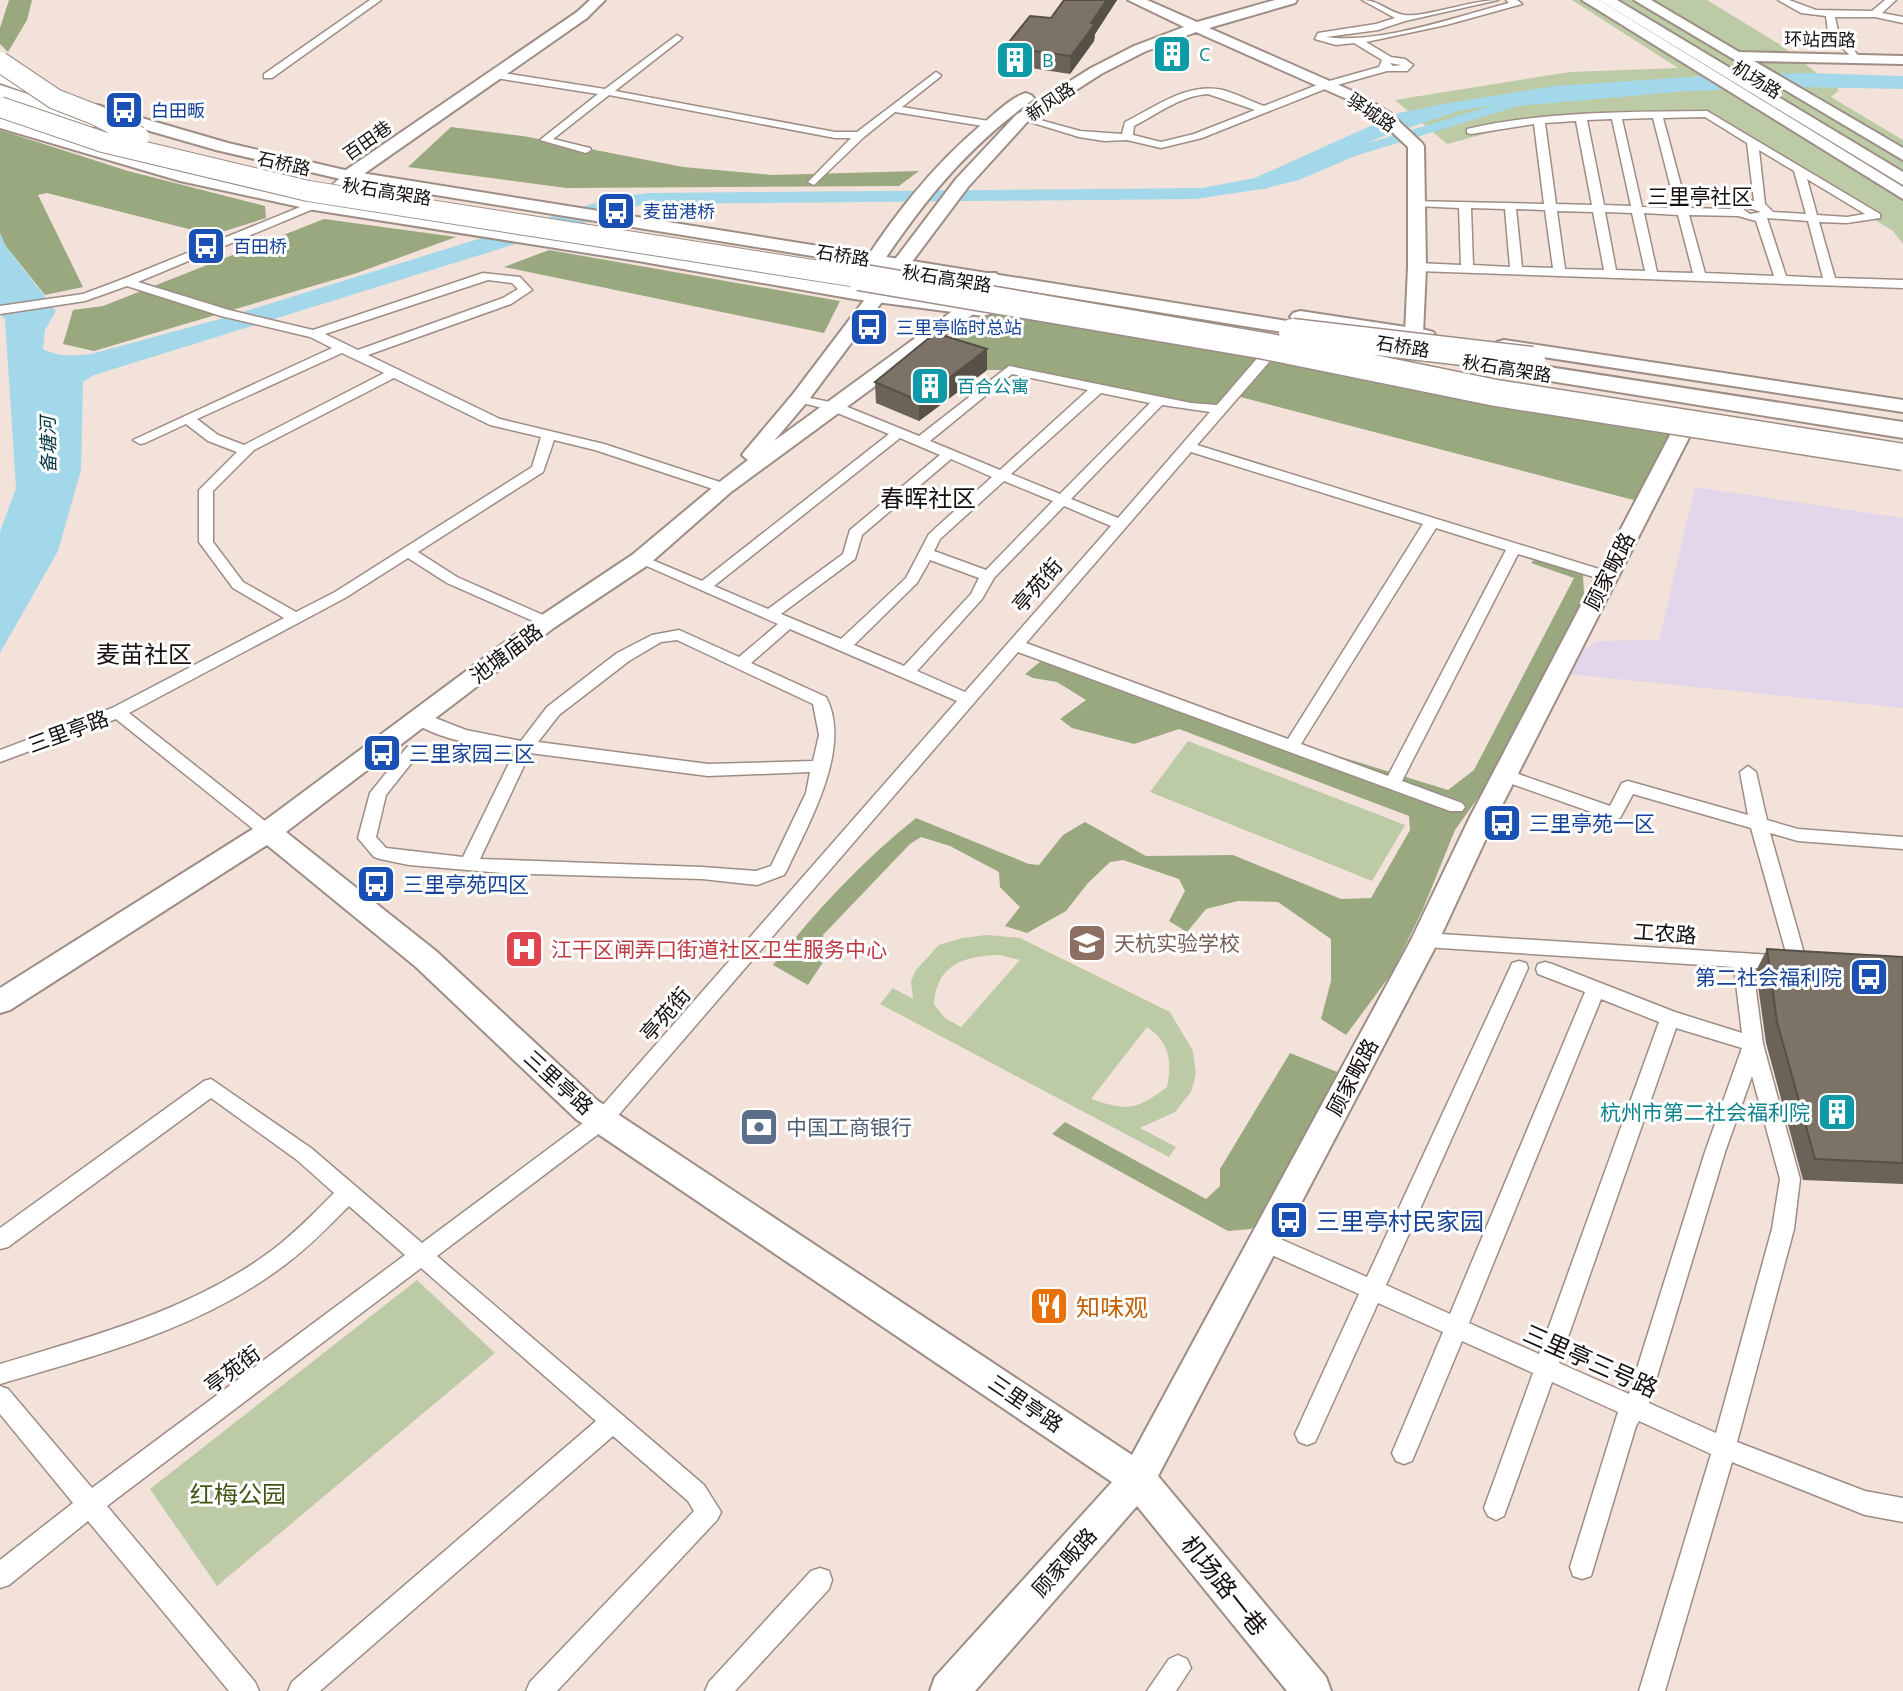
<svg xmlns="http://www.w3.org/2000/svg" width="1903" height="1691" viewBox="0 0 1903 1691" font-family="'Open Sans','Noto Sans SC',sans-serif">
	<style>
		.commercial { fill: #e3d6ea }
		.green { fill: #bdcaa6; fill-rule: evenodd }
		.forest { fill: #99a87f }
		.water { fill: #a2d8e9 }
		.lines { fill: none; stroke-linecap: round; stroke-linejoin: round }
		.canal { fill: #a2d8e9; fill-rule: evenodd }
		.street-casing { stroke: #9d8d85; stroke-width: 3 }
		.secondary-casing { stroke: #9d8d85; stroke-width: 4 }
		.primary-casing { stroke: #9d8d85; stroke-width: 4 }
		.highway-casing { stroke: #9d8d85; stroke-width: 4 }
		.street { fill: #fff; fill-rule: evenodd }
		.secondary { fill: #fff; fill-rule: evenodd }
		.primary { fill: #fff; fill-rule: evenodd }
		.highway { fill: #fff; fill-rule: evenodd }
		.highway-bridge-far1-casing { stroke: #9d8d85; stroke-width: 22; stroke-linecap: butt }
		.highway-bridge-casing { stroke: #9d8d85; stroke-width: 29; stroke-linecap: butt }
		.highway-bridge-far1 { stroke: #fff; stroke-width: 20 }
		.highway-bridge { stroke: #fff; stroke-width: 26 }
		.wall { fill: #6b6258 }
		.shaded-wall { fill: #575047 }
		.building { fill: #7c7266; stroke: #575047; stroke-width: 2 }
		.labels { text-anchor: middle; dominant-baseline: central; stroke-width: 6; stroke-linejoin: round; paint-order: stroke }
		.far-street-label { font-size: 18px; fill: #15100d; stroke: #fff }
		.far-culture-label { font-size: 18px; fill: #0d838f; stroke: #fff; text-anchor: start }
		.far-transit-label { font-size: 18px; fill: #164399; stroke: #fff; text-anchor: start }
		.far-water-label { font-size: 19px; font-style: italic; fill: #083a46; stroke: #fff }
		.far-quarter-label { font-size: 21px; fill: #15100d; stroke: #fff }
		.street-label { font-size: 21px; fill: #15100d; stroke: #fff }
		.transit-label { font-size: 21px; fill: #164399; stroke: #fff; text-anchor: start }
		.education-label { font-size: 21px; fill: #785e54; stroke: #fff; text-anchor: start }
		.health-label { font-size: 21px; fill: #be3a42; stroke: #fff; text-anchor: start }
		.culture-label { font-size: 21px; fill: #0d838f; stroke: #fff; text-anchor: end }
		.service-label { font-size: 21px; fill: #4e5e75; stroke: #fff; text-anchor: start }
		.quarter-label { font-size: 24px; fill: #15100d; stroke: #fff }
		.near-transit-label { font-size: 24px; fill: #164399; stroke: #fff; text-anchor: start }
		.near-food-label { font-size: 24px; fill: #c56008; stroke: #fff; text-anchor: start }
		.near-street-label { font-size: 24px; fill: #15100d; stroke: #fff }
		.near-park-label { font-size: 24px; fill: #425415; stroke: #fff }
	</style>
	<rect width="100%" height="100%" fill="#f3e2d9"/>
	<!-- commercial -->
	<path class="commercial" d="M1695,487L1903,518V708L1557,673L1596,641L1659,640Z"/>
	<!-- green -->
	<path class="green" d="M1572,0H1707L1779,44L1839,90L1831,97L1903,140V244L1893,231L1707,117L1572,121L1514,126L1447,144L1395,100L1570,72L1678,68Z
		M1188,741L1405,825L1372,881L1150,792Z
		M987,935L1020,938L1170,1012L1193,1051L1196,1074L1191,1092L1175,1112L1140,1128L1176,1147L1169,1157L880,1004L893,988L913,999L911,981L916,970L939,945L962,938ZM999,955L1020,960L961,1027L945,1018L934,1004C937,964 964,956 999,955ZM1147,1027C1170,1042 1172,1062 1167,1087C1135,1111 1128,1111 1091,1099Z
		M417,1280L495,1353L217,1586L150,1489Z"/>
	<!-- forest -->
	<path class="forest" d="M9,0H32L27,20L8,52L0,44V28Z
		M451,127L523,136L683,167L772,175L919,171L899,186L566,188L408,167Z
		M0,130L128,171L265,206L266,218L212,235L47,193L38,195L83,287L45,295L5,245L0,233Z
		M324,219L456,237L357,273L94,351L63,344L73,310L103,306Z
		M549,250L840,301L824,333L504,267Z
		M988,311L1684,426L1645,503L1233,395L1220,409L1009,370H987L935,353Z
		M1535,559L1583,575L1584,595L1503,763L1455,830L1423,909L1392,973L1346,1035L1321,1019L1331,981V939L1278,902L1238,901L1206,909L1187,932L1169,921L1185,891L1179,879L1123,860L1110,862L1088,883L1066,911L1027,933L1005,926L1020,907L1000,887L999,872L950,846L921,837L910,844L823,935L827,956L808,985L773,965C816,911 862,861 916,818L1029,864L1039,865L1063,835L1085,822L1146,856L1233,855L1341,899L1371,898L1410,830L1409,816L1179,729L1134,744L1072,728L1060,719L1086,700L1057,682L1033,678L1025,674L1051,653L1306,746L1448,790L1474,770L1574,578L1531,563Z
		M1290,1053L1340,1073L1271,1210L1251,1229L1228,1231L1052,1134L1065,1122L1206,1199L1220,1186V1169Z"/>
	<!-- water -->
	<path class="water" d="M1807,73L1903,76V86L1795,81L1567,95L1462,110L1381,137L1268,188L1196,199L644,204L94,375L83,382L81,470L58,551L0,653V532L16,488L5,319L0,314V233L5,245L56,311L45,330L43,349C59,357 73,356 91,354L220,319L611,198L649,193L1202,188L1255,178L1399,113L1450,103L1555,86L1705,76Z"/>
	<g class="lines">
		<!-- canal -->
		<path class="canal" d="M1802,79L1903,81V89L1802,87L1687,91L1518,106L1355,156L1299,180L1262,189L1255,185L1257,182L1289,174L1345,150L1517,98L1687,83Z"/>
		<!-- street casing -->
		<g class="street-casing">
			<path id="street" d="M370,0H381L272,78H264V74Z
				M1362,0C1379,0 1388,12 1404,15C1423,18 1472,0 1498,0L1405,21L1378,30L1326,37C1377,45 1459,16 1509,3L1506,0H1517L1522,4L1446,25L1366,42L1391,57L1405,59L1413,65L1407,71H1387L1330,87L1202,138L1161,148L1127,140L1104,141L1079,137L1017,118L1022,115L1080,131L1122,134L1125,122C1156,107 1186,82 1223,90C1237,94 1250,101 1264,106L1322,83L1379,67L1382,60L1354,43L1336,45L1315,39L1318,33L1376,24L1395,18ZM1390,63L1401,65L1393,66ZM1208,94L1255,110L1194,134L1161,142L1133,135L1134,126C1159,113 1180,96 1208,94Z
				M1778,0H1789L1816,10L1872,11L1885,0H1896L1882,13L1903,17V23L1875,17H1835L1838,31L1861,59L1856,62L1828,32L1826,16L1801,13Z
				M677,35L682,38L680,40L615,91L835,132H857L936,72L941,75L940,77L902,107L989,121L994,124L989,127L895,112L864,137L814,185L808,182L810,180L851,138H835L609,95L553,139L590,148L591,150L586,153L540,140L598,94L496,78L491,75L496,72L605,89Z
				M1707,111L1880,214V218L1847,223L1819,222L1835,278L1903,280V288L1417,271L1411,267L1417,263L1461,265L1459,208L1416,206L1410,203L1412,201L1544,204L1534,124L1471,134L1467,133V129C1546,111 1627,112 1707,111ZM1705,117L1747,143L1754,201L1744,200L1732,206L1731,209L1687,208L1663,118ZM1653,118L1676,208L1642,207L1622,119ZM1612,119L1631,206L1604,205L1587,120ZM1576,121L1592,205L1556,204L1545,123ZM1759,150L1794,171L1806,214L1773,212L1765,204ZM1807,179L1865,214L1847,217L1817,215ZM1746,207L1761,212L1750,214L1743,209ZM1471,208L1505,209L1510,267L1473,265ZM1516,209L1545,210L1553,268L1522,267ZM1557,211L1593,212L1604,270L1565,269ZM1605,212L1632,213L1645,271L1616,270ZM1644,213L1678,215L1693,273L1657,272ZM1689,215L1738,216L1756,221L1774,276L1705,273ZM1767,218L1808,221L1823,278L1786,276Z
				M345,174L355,176L318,207L138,282L229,310L313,330L483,273L520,277L532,290L511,304L368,355L500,419L604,444L729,485L731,488L729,491H719L595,450L554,440L543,472L418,552L457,577L552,619L555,622L552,625H542L447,583L408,558L345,598L129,713L274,828L277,832L274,836H262L116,719L0,762V750L112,708L284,618L233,588L199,542V490L237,452L208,441L186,424L145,443L140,444L133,440L332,348L310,337L221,316L127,286L85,301L0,314V306L83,294L123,279L310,203ZM488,280L512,283L518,289L503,298L358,350L325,334ZM342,353L384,373L244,445L218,435L197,419ZM394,378L490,425L541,437L532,467L335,592L296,612L243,582L213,542V491L254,450Z
				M1265,354L1271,358L1270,361L1197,445L1612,573L1614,576L1607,581L1518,554L1402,781L1462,803L1465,807L1462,811H1450L1018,652L609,1126L437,1256L704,1485L721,1512L717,1520L557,1691H526L530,1682L694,1511L688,1501L613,1436L320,1691H288L292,1682L596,1421L421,1268L107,1506L255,1682L259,1691H229L88,1521L9,1585L0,1588V1560L73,1503L0,1414V1386L8,1389L92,1488L405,1255L349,1206C329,1226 309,1247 286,1264C203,1328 98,1355 0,1384V1364C93,1336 192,1310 271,1251C294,1234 314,1213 334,1193L297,1160L211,1098L8,1247L0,1249V1228L204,1081L211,1079L311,1148L422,1243L595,1114L957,701L790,629L751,663L826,697C853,748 808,824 787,870L784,875L757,885L702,879L502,873L409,865L380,859L374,857L358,838L370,793L407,747H419L421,751L386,795L376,837L386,848L463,857L515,751C490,748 426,738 411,718L413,714H425L466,730L521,741L547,707L617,653L652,635L679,630L739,657L778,624L633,560L635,557H645L702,581L889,434L830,410L795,401V395L840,404L919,436L1009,366L1191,403L1217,405L1260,355ZM1012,374L1088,390L1000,470L930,441ZM1101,393L1150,403L1060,494L1011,474ZM1162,405L1210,412L1118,518L1071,499ZM900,438L940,455L850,530L843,554L768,609L714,586ZM1191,452L1423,524L1288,739L1026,643ZM951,459L992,477L929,534L906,578L841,639L781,614L855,559L862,535ZM1004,481L1053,501L986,570L934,551L940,539ZM1064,506L1111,526L965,692L917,671L982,599L994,578ZM1436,528L1506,550L1388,776L1301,744ZM930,560L979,578L971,594L904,666L854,645L917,583ZM677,640L813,704L819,735L813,761L708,764L538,742L559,715L629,661L661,642ZM530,753L708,776L810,772L806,793L771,866L756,871L702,867L480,859Z
				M1748,766L1756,772L1767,820L1798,829L1903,837V849L1798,841L1770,833L1807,964L1805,969L1798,971L1791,968H1753L1763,1044L1800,1179L1794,1229L1737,1442L1865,1491L1903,1498V1522L1865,1515L1732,1462L1665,1691H1639L1711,1454L1639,1421L1636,1426L1591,1576L1582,1579L1573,1576L1570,1567L1618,1412L1552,1382L1504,1516L1496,1520L1488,1516L1484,1508L1533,1373L1462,1341L1412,1461L1404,1464L1396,1461L1392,1453L1443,1332L1378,1303L1315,1442L1307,1445L1299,1442L1295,1434L1359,1294L1256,1248L1253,1241L1256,1234L1264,1232L1367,1277L1510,968L1512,963L1519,961L1526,963L1528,968L1386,1285L1450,1314L1585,992L1538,974L1536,969L1538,964L1545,962L1552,964L1675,1012L1742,1033L1734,967L1425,947L1418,945L1416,940L1418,935L1425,933L1787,956L1751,828L1633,794L1620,818L1614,820L1498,779L1496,775L1504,769L1610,806L1622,783L1628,781L1748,815L1740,772ZM1601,999L1659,1022L1539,1354L1469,1323ZM1676,1028L1742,1048L1705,1152L1629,1394L1559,1363ZM1752,1076L1780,1179L1772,1229L1716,1433L1649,1403L1725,1152Z
				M820,1568L829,1571L832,1580L829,1589L735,1691H705L709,1682L811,1571Z
				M1178,1655L1187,1659L1191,1668L1176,1691H1147L1169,1659Z"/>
		</g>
		<!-- secondary casing -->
		<g class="secondary-casing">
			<path id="secondary" d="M590,0H605L587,18L355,180H343L341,176L343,172L577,12Z
				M1128,0H1147L1197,22L1275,0H1297L1295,3L1209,28L1359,94L1390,113L1422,143L1424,146L1426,267L1423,334L1433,350L1430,354H1416L1405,334L1408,267V147L1378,119L1349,100L1196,32L1144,52L1101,74L1028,121L968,187L807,402L774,441L962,304L984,273H996L999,277L976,312L731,492L648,565L555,627L286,832L436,951L598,1101L1132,1455L1411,940L1470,817L1679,418L1682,414H1696L1699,418L1496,817L1439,940L1158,1476L1326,1677L1331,1691H1287L1137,1506L975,1691H930L935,1677L1112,1482L576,1119L416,967L267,845L10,1010L0,1013V988L259,825L539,617L632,555L717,484L748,460L742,455L745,451L793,394L956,179L1016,115L1091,68L1134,46L1184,27Z
				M1582,0H1599L1903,187V199Z
				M1634,0H1651L1739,52L1903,56V64L1754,61L1903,148V160Z
				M1026,93L1031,95L1034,98L1031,101C954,158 918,210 865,288H853L850,284C888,223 930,167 986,121C997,112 1012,97 1026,93Z"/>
		</g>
		<!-- primary casing -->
		<g class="primary-casing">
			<path id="primary" d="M1599,0H1617L1903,172V185Z
				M0,73L54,92L56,95L48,100L0,83Z
				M97,105L228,143L349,171L1300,323L1290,317L1293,313L1300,311L1426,330L1433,332L1436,336L1433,340L1426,342L1302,323L1326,328L1329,332L1326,336L1319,338L349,181L216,150L91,114L89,110Z
				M0,118L190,172L314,200L638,249L854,287L983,304L990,306L993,310L990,314L983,316L854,299L638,261L314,210L180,181L0,128Z
				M1504,340L1903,400V412L1497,350L1494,346L1497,342Z"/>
		</g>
		<!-- highway casing -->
		<g class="highway-casing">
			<path id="highway" d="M0,85L99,117L102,121L99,125L92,127L0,97Z
				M1491,358L1903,422V438L1482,370L1479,365L1482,360Z"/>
		</g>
		<!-- street -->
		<use href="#street" class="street"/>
		<!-- secondary -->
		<use href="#secondary" class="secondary"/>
		<!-- primary -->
		<use href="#primary" class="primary"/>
		<!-- highway -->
		<use href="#highway" class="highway"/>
		<!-- highway-bridge-far1 casing -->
		<g class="highway-bridge-far1-casing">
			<path id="highway-bridge-far1" d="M0,62L55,99L96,115L139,137
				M0,107L103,142L308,191L870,279"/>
		</g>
		<!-- highway-bridge casing -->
		<g class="highway-bridge-casing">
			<path id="highway-bridge" d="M859,277L1265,346L1496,393L1903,457
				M1292,332L1532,360"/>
		</g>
		<!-- highway-bridge-far1 -->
		<use href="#highway-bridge-far1" class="highway-bridge-far1"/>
		<!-- highway-bridge -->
		<use href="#highway-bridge" class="highway-bridge"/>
	</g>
	<!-- wall -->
	<path class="wall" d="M1064,0H1117L1095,34L1094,41L1070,74L1005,64V47L1051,18Z
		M987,370L919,421L876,403L875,382Z
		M1767,949L1903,957V1184L1803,1180L1766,1043L1756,971Z"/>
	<!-- shaded-wall -->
	<path class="shaded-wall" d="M1107,0H1117L1095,34L1094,41L1070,74L1071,56L1091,23Z
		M987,349V370L919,421V401Z"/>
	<!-- building -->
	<path class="building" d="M1064,0H1107L1091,23L1095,24L1071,56L1005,47L1030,16L1051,18Z
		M935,333L987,349L919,401L875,382Z
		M1767,949L1903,957V1163L1815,1159L1777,1022Z"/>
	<!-- icons -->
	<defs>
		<g id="building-square" transform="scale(2.0125)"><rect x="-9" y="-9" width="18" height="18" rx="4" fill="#0f9aa8" stroke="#fff"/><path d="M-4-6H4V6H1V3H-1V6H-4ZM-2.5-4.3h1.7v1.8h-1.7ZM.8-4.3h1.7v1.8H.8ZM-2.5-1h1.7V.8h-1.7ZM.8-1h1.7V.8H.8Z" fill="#fff"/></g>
		<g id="bus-square" transform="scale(2.0125)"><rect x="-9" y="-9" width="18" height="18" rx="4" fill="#1a4fb4" stroke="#fff"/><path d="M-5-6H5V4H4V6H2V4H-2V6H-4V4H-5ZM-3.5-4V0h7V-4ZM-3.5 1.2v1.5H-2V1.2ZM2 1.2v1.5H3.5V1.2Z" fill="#fff"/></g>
		<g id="school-square" transform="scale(2.0125)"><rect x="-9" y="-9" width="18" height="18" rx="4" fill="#8d6e63" stroke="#fff"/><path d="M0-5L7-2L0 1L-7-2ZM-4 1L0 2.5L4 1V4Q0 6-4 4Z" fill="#fff"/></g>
		<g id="hospital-square" transform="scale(2.0125)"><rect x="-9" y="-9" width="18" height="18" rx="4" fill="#e0444e" stroke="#fff"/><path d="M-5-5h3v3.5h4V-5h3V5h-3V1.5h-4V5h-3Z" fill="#fff"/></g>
		<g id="bank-square" transform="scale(2.0125)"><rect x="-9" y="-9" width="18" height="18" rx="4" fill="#5c6f8a" stroke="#fff"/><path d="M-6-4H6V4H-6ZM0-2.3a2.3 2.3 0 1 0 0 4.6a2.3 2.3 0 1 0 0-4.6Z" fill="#fff"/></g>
		<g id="restaurant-square" transform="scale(2.0125)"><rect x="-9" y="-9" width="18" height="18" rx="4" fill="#e8710a" stroke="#fff"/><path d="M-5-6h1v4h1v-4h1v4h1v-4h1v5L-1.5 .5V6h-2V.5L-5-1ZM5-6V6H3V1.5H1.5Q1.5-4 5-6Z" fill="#fff"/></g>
	</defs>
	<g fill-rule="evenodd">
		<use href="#building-square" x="1172" y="54"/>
		<use href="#building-square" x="1015" y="60"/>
		<use href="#bus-square" x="124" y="110"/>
		<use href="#bus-square" x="616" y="211"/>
		<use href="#bus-square" x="206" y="246"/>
		<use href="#bus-square" x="869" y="327"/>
		<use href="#building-square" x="930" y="386"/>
		<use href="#bus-square" x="382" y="753"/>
		<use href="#bus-square" x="1502" y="823"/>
		<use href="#bus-square" x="376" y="884"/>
		<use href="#school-square" x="1087" y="943"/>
		<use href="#hospital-square" x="524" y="949"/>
		<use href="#bus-square" x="1869" y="977"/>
		<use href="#building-square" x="1837" y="1112"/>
		<use href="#bank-square" x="759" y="1127"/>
		<use href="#bus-square" x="1289" y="1220"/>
		<use href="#restaurant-square" x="1049" y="1306"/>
	</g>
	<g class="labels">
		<!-- far-street labels -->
		<g class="far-street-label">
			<text transform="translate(1820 39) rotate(1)">环站西路</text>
			<text transform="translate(1757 79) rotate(32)">机场路</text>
			<text transform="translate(1050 101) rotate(-34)">新风路</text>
			<text transform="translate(1372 112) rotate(34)">驿城路</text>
			<text transform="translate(367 140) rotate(-35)">百田巷</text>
			<text transform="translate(284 163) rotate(12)">石桥路</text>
			<text transform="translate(387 191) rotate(9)">秋石高架路</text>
			<text transform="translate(843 255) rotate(9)">石桥路</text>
			<text transform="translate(947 278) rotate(9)">秋石高架路</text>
			<text transform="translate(1403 346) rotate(9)">石桥路</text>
			<text transform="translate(1507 368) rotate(9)">秋石高架路</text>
		</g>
		<!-- far-culture labels -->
		<g class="far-culture-label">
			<text x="1199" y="54">C</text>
			<text x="1042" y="60">B</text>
			<text x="957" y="386">百合公寓</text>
		</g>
		<!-- far-transit labels -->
		<g class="far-transit-label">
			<text x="151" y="110">白田畈</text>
			<text x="643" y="211">麦苗港桥</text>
			<text x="233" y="246">百田桥</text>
			<text x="896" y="327">三里亭临时总站</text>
		</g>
		<!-- far-water labels -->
		<g class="far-water-label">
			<text transform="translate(48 445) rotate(-91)">备塘河</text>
		</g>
		<!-- far-quarter labels -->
		<g class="far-quarter-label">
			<text x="1700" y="196">三里亭社区</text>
		</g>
		<!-- street labels -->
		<g class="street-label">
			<text transform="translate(1609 571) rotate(-63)">顾家畈路</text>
			<text transform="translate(1037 585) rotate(-49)">亭苑街</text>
			<text transform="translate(506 653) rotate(-37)">池塘庙路</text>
			<text transform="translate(68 731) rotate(-20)">三里亭路</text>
			<text transform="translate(1665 933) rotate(4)">工农路</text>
			<text transform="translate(665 1014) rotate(-49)">亭苑街</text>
			<text transform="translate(1352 1077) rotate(-62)">顾家畈路</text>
			<text transform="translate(559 1082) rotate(42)">三里亭路</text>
			<text transform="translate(232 1369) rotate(-37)">亭苑街</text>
			<text transform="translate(1026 1403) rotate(34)">三里亭路</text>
			<text transform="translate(1064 1562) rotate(-48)">顾家畈路</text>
		</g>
		<!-- transit labels -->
		<g class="transit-label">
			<text x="409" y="753">三里家园三区</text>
			<text x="1529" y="823">三里亭苑一区</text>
			<text x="403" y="884">三里亭苑四区</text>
			<text x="1842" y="977" text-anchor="end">第二社会福利院</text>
		</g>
		<!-- education labels -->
		<g class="education-label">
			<text x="1114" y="943">天杭实验学校</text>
		</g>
		<!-- health labels -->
		<g class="health-label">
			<text x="551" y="949">江干区闸弄口街道社区卫生服务中心</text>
		</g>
		<!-- culture labels -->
		<g class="culture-label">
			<text x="1810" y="1112">杭州市第二社会福利院</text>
		</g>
		<!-- service labels -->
		<g class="service-label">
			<text x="786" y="1127">中国工商银行</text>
		</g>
		<!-- quarter labels -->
		<g class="quarter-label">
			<text x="928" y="497">春晖社区</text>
			<text x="144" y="653">麦苗社区</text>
		</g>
		<!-- near-transit labels -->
		<g class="near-transit-label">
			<text x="1316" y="1220">三里亭村民家园</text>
		</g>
		<!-- near-food labels -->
		<g class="near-food-label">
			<text x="1076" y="1306">知味观</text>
		</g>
		<!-- near-street labels -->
		<g class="near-street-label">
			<text transform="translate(1591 1360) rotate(24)">三里亭三号路</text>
			<text transform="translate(1225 1585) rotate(51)">机场路一巷</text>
		</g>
		<!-- near-park labels -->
		<g class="near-park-label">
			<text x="238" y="1493">红梅公园</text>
		</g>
	</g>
</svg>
